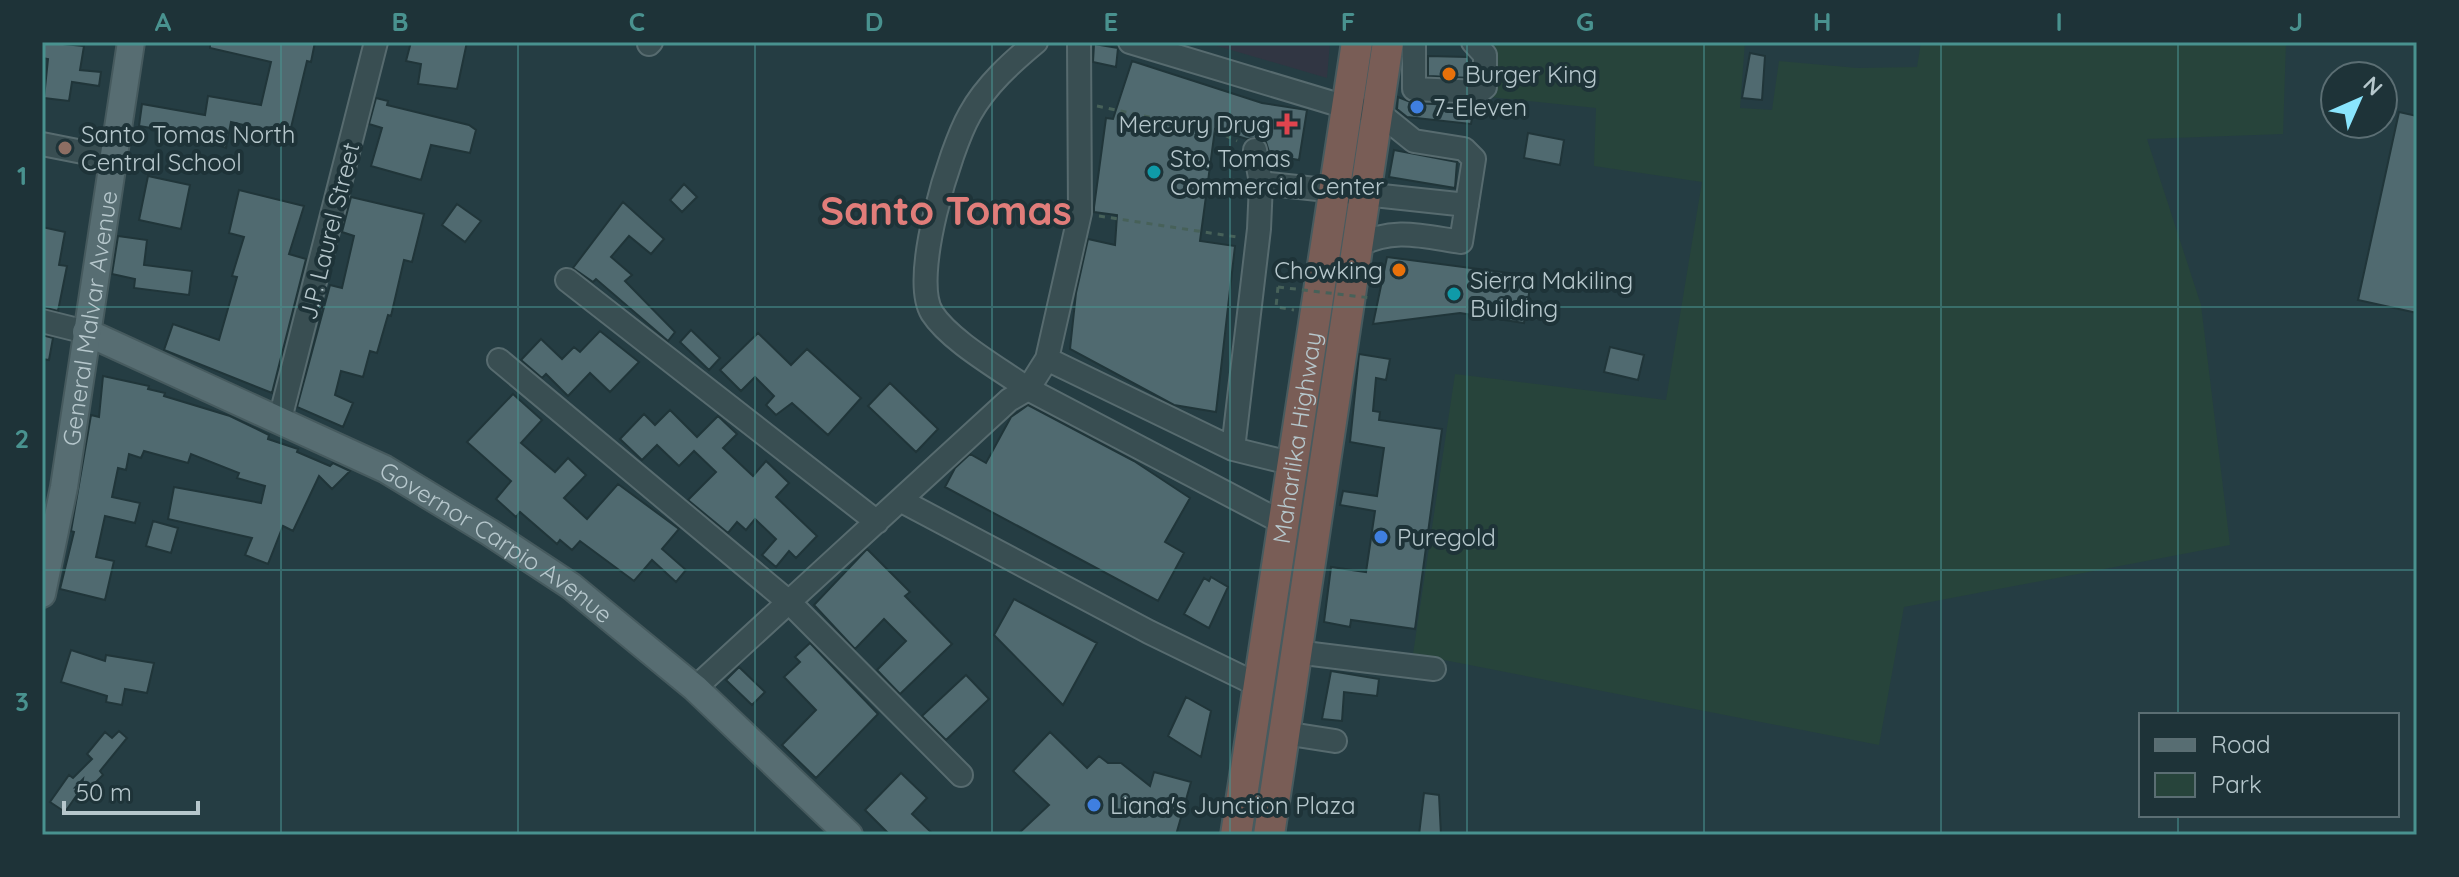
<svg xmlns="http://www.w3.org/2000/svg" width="2459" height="877" viewBox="0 0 2459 877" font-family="Quicksand,sans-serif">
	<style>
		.medical { fill: #313643 }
		.green { fill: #27443b }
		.building { fill: #506a70; stroke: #203539; stroke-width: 2 }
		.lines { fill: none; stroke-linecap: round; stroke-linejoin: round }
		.minor-casing { stroke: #576b6f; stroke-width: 26 }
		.major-casing { stroke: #465a5e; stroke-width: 30 }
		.highway-casing { stroke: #475b5f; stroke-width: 34 }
		.path { stroke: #476159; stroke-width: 3; stroke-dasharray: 6 6; stroke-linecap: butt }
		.minor { stroke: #394e52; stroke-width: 22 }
		.major { stroke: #576d72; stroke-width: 26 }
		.highway { stroke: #795d56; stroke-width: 30 }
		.path-bridge { stroke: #476159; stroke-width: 3; stroke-dasharray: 6 6; stroke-linecap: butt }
		.grid { fill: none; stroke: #49928f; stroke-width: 2; stroke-opacity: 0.55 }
		.food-dot { fill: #e8710a; stroke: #1e3338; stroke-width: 3 }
		.shop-dot { fill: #3f7fe0; stroke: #1e3338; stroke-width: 3 }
		.health-dot { fill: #e0444e; stroke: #1e3338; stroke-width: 3 }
		.education-dot { fill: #8d6e63; stroke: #1e3338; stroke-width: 3 }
		.culture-dot { fill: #0f9aa8; stroke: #1e3338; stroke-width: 3 }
		.labels { text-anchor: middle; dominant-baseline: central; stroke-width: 8; stroke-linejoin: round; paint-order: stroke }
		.poi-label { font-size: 24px; fill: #b6c7cc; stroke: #1e3338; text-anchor: start }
		.street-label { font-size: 24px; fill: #b6c7cc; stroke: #1e3338 }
		.town-label { font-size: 40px; font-weight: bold; fill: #e17d7a; stroke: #1e3338 }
		.neatline { fill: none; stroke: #49928f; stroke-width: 3 }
		.grid-label { font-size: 26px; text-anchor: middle; font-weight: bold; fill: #49928f }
	</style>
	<rect width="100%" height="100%" fill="#253d43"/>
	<!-- medical -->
	<path class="medical" d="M1204,42H1330L1327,78Z"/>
	<!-- green -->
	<path class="green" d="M1492,42H1745L1740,108L1772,110L1779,61L1857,68L1917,67L1921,42H2286L2283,134L2147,139L2201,305L2230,545L1904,607L1879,745L1413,654L1455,374L1666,400L1702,182L1594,166L1596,108L1489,97Z"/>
	<!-- building -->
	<path class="building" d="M42,42L84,46L80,70L101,72L99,86L72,82L69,101L44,98L48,59L42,58Z
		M210,42H315L311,62L307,61L289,136L231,122L226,148L187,134L139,126L142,104L205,115L208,96L261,105L271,62L210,48Z
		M411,42H467L457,89L418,84L421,64L406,61Z
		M1094,44L1118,48L1116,67L1093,62Z
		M1750,53L1765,56L1762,100L1742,98Z
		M1428,56L1468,57L1471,78L1428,76Z
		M1132,61L1262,103L1307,110L1299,160L1270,155L1266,142L1260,137L1247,139L1215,129L1200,241L1235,246L1216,412L1174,405L1070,349L1076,293L1088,239L1115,245L1117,215L1094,212V207L1106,118L1113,119Z
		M1398,97L1413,103L1474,106L1471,124L1407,117L1397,109Z
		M376,98L388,101L387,105L469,125L476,130L470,153L431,145L421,180L371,166L382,128L369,124Z
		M2399,112L2417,116V313L2358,300Z
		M1528,133L1564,140L1560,165L1524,158Z
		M1394,150L1457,162L1455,188L1389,177Z
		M148,176L190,185L181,229L139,220Z
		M684,184L697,197L682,212L670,200Z
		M239,190L304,206L289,254L306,259L272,393L164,350L173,324L219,340L237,277L232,276L244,237L229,233Z
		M351,197L424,214L412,262L404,260L391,316L388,315L377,353L370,351L363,377L341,371L335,395L353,403L343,427L297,407L330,285L342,288L354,236L342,232Z
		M623,202L664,239L651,254L629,236L611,257L632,275L625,281L675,332L668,341L596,279L593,282L573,268Z
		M457,204L481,221L465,242L442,225Z
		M42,227L65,232L59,265L67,266L58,311L42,307Z
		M118,236L147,240L144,265L192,271L189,295L134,288L135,279L112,274Z
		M1387,257L1532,276L1524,323L1460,313L1373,324Z
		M691,330L720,358L709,370L680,342Z
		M600,331L639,362L610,392L590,373L568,396L546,374L542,378L521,360L541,339L562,359L574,347L580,352Z
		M758,333L791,365L807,349L861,398L828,435L792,403L776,415L766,405L774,396L755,377L741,391L720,370Z
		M42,335L53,338L49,360L42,359Z
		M1610,347L1644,355L1638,380L1604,372Z
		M1359,354L1390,359L1386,380L1376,378L1373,411L1380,412L1379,420L1442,429L1415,629L1351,620L1350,627L1324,622L1331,567L1366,572L1375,511L1340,505L1343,491L1377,496L1384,448L1350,442Z
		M103,376L149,386L148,389L165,393L164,396L230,416L269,435L268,439L298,449L297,452L330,466L333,463L350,471L332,489L319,476L293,531L283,526L268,564L245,555L252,538L168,519L174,487L261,503L265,486L237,478L239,473L191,454L188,463L144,451L141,458L129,454L126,470L118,468L112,497L140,503L135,523L105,516L96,557L114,561L105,600L60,589L74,532L71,531L91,415L99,417Z
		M890,383L938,429L916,452L868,406Z
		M513,394L542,420L521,443L555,472L568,458L586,475L564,498L587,519L618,484L679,529L662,549L686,570L676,582L652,560L634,581L580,541L572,550L560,540L557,544L520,512L516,517L496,499L511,481L467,442Z
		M1028,405L1134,461L1190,498L1165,542L1184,553L1158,601L945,487L955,468L970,454L986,463L1011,417Z
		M670,410L697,437L718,416L737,434L723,448L753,476L766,461L789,483L776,497L817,536L796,558L789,551L776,567L762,555L776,539L755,519L746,530L737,522L728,533L688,500L716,472L694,451L679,466L657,445L642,460L620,439L644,414L655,425Z
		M153,521L178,528L171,553L146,546Z
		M867,549L910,592L905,596L952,644L900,694L877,670L906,641L884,619L855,649L814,605Z
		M1211,577L1228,587L1209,628L1184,614L1204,578L1209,581Z
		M1014,599L1097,643L1063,705L994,635Z
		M810,643L878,714L816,778L782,745L816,710L784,677L800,662L795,657Z
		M71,650L105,661L106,655L154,663L147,693L125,689L122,705L106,702L107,696L61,682Z
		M739,667L765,692L752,705L726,680Z
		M1331,671L1379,679L1377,696L1344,692L1342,721L1322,719Z
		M966,675L989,699L946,740L922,716Z
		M1186,697L1211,711L1201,757L1168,736Z
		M119,731L127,738L100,771L103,775L91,787L86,782L65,812L50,802L69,775L73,778L92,759L87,754L105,732L112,738Z
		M1050,732L1087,768L1099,756L1108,763H1121L1150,786L1154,772L1191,782L1176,835H1017L1049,805L1013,771Z
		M901,773L927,798L912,814L934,835H890L865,810Z
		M1424,793L1439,795L1441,835H1419Z"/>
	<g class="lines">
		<!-- minor casing -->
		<g class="minor-casing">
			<path id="minor" d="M1036,42C1012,62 986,85 970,114C950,149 910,278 932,313C950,341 1000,369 1028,389L1047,359L1080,213L1079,42
				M1130,42L1346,107L1378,112L1414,141L1464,149L1474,159L1461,242C1421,236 1394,227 1357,246
				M1414,42V89L1479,92L1485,87V55L1473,42
				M649,44L651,42
				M42,144L113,158
				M1255,150L1261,183L1259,229L1233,449L1294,464
				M1261,183L1467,205
				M567,280L877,522
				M42,321L86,332
				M1047,359L1233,449
				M499,360L790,603L961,775
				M280,419L376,42
				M900,500L1149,632L1260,686
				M1296,652L1434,669
				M695,688L1009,400L1028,389L1285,524
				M1284,733L1335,741"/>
		</g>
		<!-- major casing -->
		<g class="major-casing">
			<g id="major">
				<path id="s1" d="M86,332L385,469L489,532L571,586L695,688L849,835"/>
				<path id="s2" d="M42,594L64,487L131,42"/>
			</g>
		</g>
		<!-- highway casing -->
		<g class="highway-casing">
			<g id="highway">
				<path id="s3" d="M1236,835L1357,42"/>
				<path d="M1269,835L1388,42"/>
			</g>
		</g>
		<!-- path -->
		<path class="path" d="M1097,106L1216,131L1237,141
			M1099,216L1237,237
			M1278,287L1276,307L1294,310"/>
		<!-- minor -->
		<use href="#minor" class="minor"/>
		<!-- major -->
		<use href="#major" class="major"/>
		<!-- highway -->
		<use href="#highway" class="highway"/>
		<!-- path-bridge -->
		<path class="path-bridge" d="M1278,287L1371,298"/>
	</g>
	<!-- grid -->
	<path class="grid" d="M281,42V835M518,42V835M755,42V835M992,42V835M1230,42V835M1467,42V835M1704,42V835M1941,42V835M2178,42V715M42,307H2417M42,570H2417M2178,815V835"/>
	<!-- markers -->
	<g class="food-dot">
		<circle cx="1449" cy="74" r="8"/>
		<circle cx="1399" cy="270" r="8"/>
	</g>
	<g class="shop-dot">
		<circle cx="1417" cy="107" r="8"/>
		<circle cx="1381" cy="537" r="8"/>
		<circle cx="1094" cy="805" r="8"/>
	</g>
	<path class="health-dot" d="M1283 112h8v8h8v8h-8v8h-8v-8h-8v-8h8z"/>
	<circle class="education-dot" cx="65" cy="148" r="8"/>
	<g class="culture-dot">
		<circle cx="1154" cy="172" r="8"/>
		<circle cx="1454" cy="294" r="8"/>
	</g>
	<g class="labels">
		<!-- poi labels -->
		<g class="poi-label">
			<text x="1465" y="74">Burger King</text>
			<text x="1433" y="107">7-Eleven</text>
			<text x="1271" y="124" text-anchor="end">Mercury Drug</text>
			<text x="81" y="134">Santo Tomas North<tspan x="81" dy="28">Central School</tspan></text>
			<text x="1170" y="158">Sto. Tomas<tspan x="1170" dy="28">Commercial Center</tspan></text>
			<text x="1383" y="270" text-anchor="end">Chowking</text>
			<text x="1470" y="280">Sierra Makiling<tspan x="1470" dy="28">Building</tspan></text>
			<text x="1397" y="537">Puregold</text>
			<text x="1110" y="805">Liana's Junction Plaza</text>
		</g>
		<!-- street labels -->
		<g class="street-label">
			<text transform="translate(329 231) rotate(-76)">J.P. Laurel Street</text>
			<text stroke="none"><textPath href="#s2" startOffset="280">General Malvar Avenue</textPath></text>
			<text stroke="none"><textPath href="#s3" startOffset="402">Maharlika Highway</textPath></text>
			<text stroke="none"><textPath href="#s1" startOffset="462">Governor Carpio Avenue</textPath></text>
		</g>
		<!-- town labels -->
		<g class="town-label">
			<text x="946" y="210">Santo Tomas</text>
		</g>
	</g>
	<!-- border -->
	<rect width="2459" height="877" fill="none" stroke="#1e3338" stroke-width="88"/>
	<!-- legend -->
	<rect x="2139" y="713" width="260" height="104" fill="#1e3338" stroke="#5b6e73" stroke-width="2"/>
	<rect x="2155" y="739" width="40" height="12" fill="#576d72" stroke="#5b6e73" stroke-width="2"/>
	<text x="2211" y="753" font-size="24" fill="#b6c7cc">Road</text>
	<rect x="2155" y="773" width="40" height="24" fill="#27443b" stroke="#5b6e73" stroke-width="2"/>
	<text x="2211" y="793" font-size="24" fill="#b6c7cc">Park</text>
	<!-- north arrow -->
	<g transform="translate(2359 100) rotate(45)"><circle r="38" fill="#1e3338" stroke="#5b6e73" stroke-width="2"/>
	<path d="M0-6L14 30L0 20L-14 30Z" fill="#8ae5fd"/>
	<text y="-12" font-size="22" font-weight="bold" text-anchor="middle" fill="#b6c7cc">N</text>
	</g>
	<!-- scale -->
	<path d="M64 801v12h134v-12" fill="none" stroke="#b6c7cc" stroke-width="4"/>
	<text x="76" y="801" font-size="24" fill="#b6c7cc" stroke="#1e3338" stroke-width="6" paint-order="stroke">50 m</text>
	<rect x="44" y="44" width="2371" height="789" class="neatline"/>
	<g class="grid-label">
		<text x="163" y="31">A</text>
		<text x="400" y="31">B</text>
		<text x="637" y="31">C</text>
		<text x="874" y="31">D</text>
		<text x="1111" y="31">E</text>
		<text x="1348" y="31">F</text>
		<text x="1585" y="31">G</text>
		<text x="1822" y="31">H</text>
		<text x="2059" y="31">I</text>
		<text x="2296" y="31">J</text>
		<text x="22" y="185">1</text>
		<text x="22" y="448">2</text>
		<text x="22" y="711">3</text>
	</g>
</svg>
